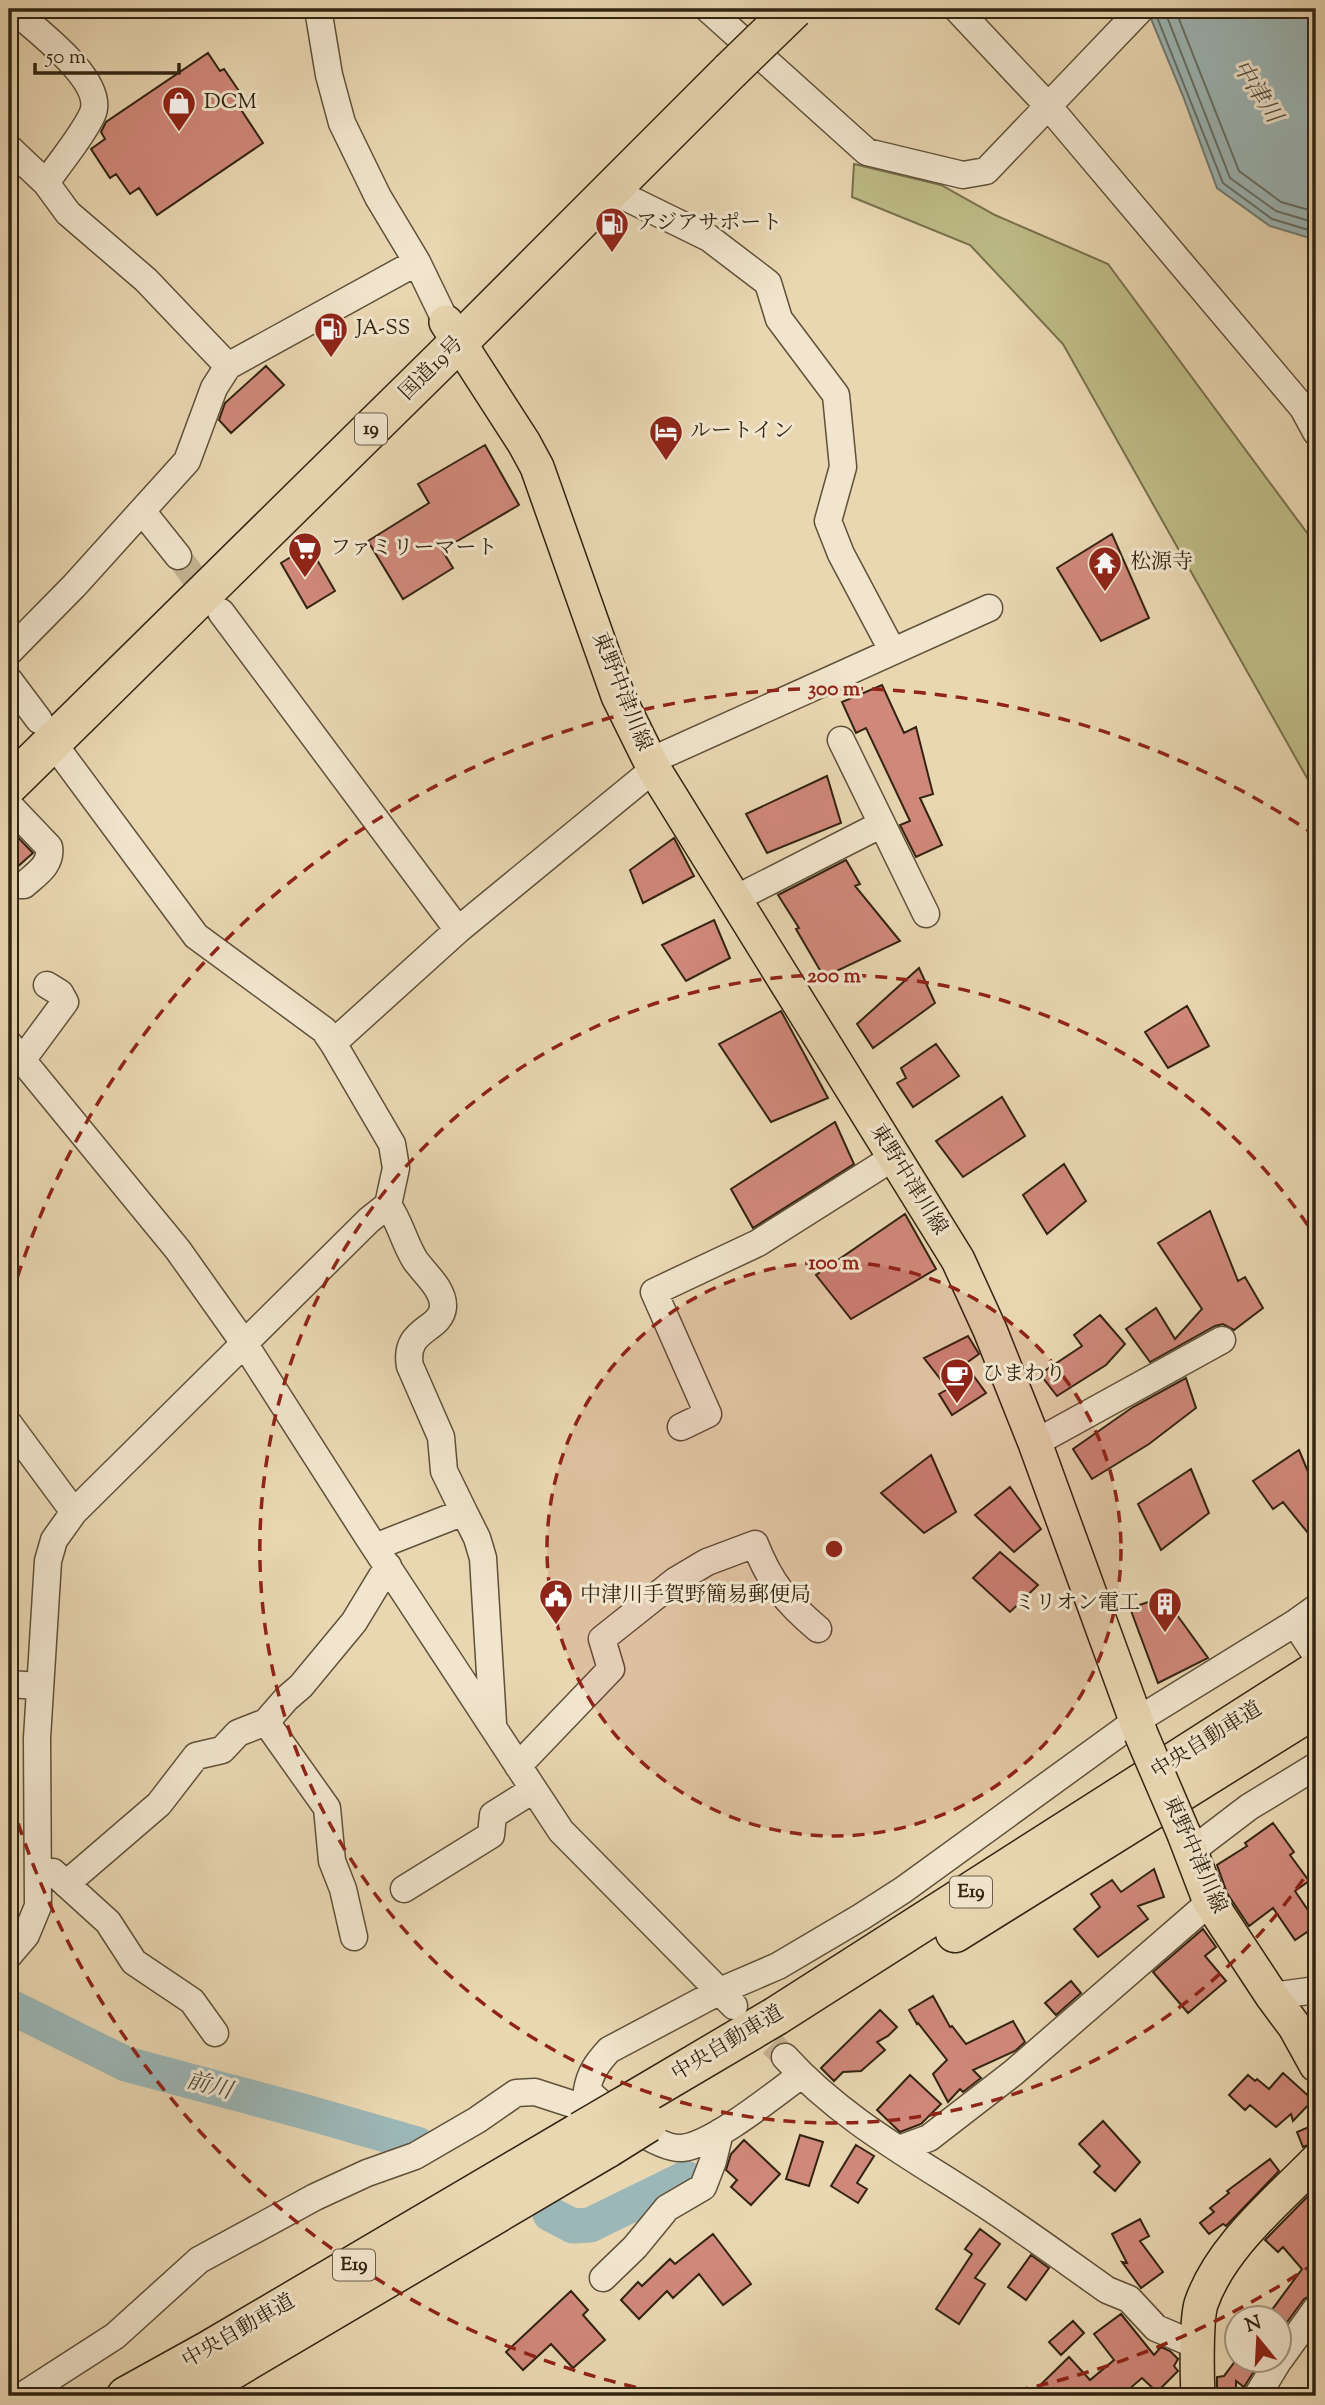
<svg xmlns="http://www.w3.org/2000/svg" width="1325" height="2405" viewBox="0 0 1325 2405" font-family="'Sorts Mill Goudy','Noto Serif JP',serif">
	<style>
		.green { fill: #bebc87; stroke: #78704c; stroke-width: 2 }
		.water { fill: #9cb7b7; stroke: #727c75; stroke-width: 2 }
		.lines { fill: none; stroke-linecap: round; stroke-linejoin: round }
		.shore { stroke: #676e64; stroke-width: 2 }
		.river { stroke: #9cb7b7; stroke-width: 35 }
		.building { fill: #d0887a; stroke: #322411; stroke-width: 2 }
		.minor-tunnel { stroke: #c4b392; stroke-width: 26; stroke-dasharray: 26 13; stroke-linecap: butt }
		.minor-casing { stroke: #605139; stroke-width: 29 }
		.major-casing { stroke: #322411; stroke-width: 36 }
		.highway-casing { stroke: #322411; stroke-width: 41 }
		.minor { stroke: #f1e5cd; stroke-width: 26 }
		.major { stroke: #e9d7b2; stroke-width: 33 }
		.highway { stroke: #e9d7b2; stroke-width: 38 }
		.major-bridge-casing { stroke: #322411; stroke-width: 36; stroke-linecap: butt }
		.highway-bridge-casing { stroke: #322411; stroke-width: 41; stroke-linecap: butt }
		.major-bridge { stroke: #e9d7b2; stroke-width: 33 }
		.highway-bridge { stroke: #e9d7b2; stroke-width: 38 }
		.ring { fill: none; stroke: #8f2418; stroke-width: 3.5; stroke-dasharray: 12 9 }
		.labels { text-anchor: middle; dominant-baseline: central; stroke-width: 6; stroke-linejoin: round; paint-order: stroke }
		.shield { fill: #f1e5cd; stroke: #6b5e49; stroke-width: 2 }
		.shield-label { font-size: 19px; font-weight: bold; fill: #322411 }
		.poi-label { font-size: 21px; fill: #322411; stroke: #f1e5cd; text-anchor: start }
		.street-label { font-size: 21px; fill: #322411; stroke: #f1e5cd }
		.water-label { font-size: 23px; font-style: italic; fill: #525043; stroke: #f1e5cd }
		.centre { fill: #8f2418; stroke: #f1e5cd; stroke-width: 3.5 }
		.ring-label { font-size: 21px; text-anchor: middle; font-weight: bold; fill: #8f2418; stroke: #f1e5cd; stroke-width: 6; stroke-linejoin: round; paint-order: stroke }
	</style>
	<rect width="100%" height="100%" fill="#e9d7b2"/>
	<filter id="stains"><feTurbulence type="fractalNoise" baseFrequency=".00286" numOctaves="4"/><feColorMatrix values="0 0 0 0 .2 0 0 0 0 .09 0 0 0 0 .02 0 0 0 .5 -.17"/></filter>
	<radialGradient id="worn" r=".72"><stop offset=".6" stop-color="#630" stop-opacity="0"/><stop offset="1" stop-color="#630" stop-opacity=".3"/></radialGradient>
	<!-- green -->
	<path class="green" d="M854,164L941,185L995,215L1108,264L1316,545V794L1063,344L970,245L852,197Z"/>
	<!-- water -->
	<path class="water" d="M1147,9H1307L1316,19V247L1310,238L1270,226L1217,188L1183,96Z"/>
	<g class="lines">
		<!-- shore -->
		<path class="shore" d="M1164,9L1230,178L1276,211L1316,223
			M1175,9L1239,171L1281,202L1316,212
			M1155,12L1223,183L1272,219L1312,231L1316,235"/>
		<!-- river -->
		<path class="river" d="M9,2006L126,2064L306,2112L417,2144
			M550,2214L573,2226L590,2225L686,2178"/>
	</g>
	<!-- building -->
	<path class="building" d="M208,53L220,71L224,69L241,94L234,99L263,143L157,215L139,188L130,194L116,174L110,178L91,149L105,139L101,132L106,122Z
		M266,366L284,385L231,433L219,420L225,403Z
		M485,445L519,505L442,550L453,568L403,599L368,541L429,503L418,484Z
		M1112,534L1149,618L1101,641L1057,568Z
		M309,546L335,591L307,608L281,563Z
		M882,685L904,733L916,727L933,794L920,798L942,845L916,857L900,825L910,821L866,728L856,733L842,702Z
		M827,776L841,823L767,853L746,814Z
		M9,828L33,853L15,869H9Z
		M674,838L694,876L643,903L630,870Z
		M846,860L860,884L855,886L900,941L824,977L796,929L799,928L778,895Z
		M714,920L730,958L686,981L662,945Z
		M919,968L935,1003L873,1048L857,1024Z
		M1187,1006L1209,1046L1168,1068L1145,1032Z
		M781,1011L828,1098L771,1122L719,1044Z
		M936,1044L959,1076L913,1107L897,1083L906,1078L901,1068Z
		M1002,1097L1025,1136L963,1177L936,1141Z
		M835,1122L854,1164L753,1228L731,1189Z
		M1064,1164L1086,1201L1047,1234L1023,1195Z
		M1210,1211L1238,1281L1245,1277L1263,1308L1234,1330L1223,1324L1215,1326L1150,1362L1126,1329L1156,1308L1175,1339L1202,1309L1158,1243Z
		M905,1214L936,1269L851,1319L816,1275Z
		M1100,1315L1125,1344L1106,1365L1057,1396L1040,1374L1082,1346L1074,1335Z
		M968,1336L979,1354L965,1364L986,1393L952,1415L939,1394L948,1389L924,1358Z
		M1186,1378L1196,1408L1149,1444L1092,1479L1073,1449L1133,1407Z
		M1299,1450L1316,1491V1543L1283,1502L1273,1509L1253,1481Z
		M931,1455L956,1512L924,1533L881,1493Z
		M1191,1469L1209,1513L1161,1550L1138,1504Z
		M1010,1487L1041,1529L1014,1552L975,1515Z
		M1000,1552L1038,1585L1010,1612L973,1578Z
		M1164,1597L1208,1658L1158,1683L1130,1608Z
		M1273,1823L1294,1852L1290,1855L1309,1881L1295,1891L1316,1922V1926L1295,1940L1273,1908L1249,1926L1227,1893L1217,1865L1247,1846L1245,1843Z
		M1154,1869L1164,1897L1138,1906L1148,1919L1098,1957L1074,1929L1100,1907L1091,1894L1112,1880L1121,1892Z
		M1203,1929L1216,1947L1205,1956L1226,1981L1188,2013L1153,1972Z
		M1071,1981L1081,1993L1056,2015L1045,2003Z
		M933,1996L950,2027L952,2026L966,2044L1013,2021L1025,2042L1015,2051L973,2070L981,2078L963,2092L960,2089L948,2102L933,2074L947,2060L918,2023L917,2024L909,2010Z
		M880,2010L897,2027L888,2036L877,2042L885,2050L861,2071L843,2072L834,2081L821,2068Z
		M1283,2073L1313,2100L1293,2121L1291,2114L1276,2127L1250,2105L1245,2110L1229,2095L1248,2075L1255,2081L1257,2079L1269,2089Z
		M910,2075L941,2104L921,2124L900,2132L877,2110Z
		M1103,2121L1140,2162L1115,2191L1094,2172L1100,2166L1079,2144Z
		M1316,2124V2142L1303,2147L1297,2132Z
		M800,2135L823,2142L809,2186L786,2179Z
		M744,2140L780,2174L751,2205L731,2187L737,2180L726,2170L731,2154Z
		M856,2145L874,2156L857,2183L867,2189L858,2203L831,2186Z
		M1270,2159L1279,2171L1226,2226L1223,2224L1209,2234L1200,2223L1214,2212L1210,2208L1229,2193L1227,2191Z
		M1316,2188V2293L1304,2299L1279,2333V2318H1266L1302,2269L1283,2247L1278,2252L1265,2240Z
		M1140,2219L1149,2236L1140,2241L1163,2272L1141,2288L1122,2262L1127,2263L1112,2234Z
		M980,2229L1000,2244L975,2278L985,2284L959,2324L936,2309L972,2254L965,2249Z
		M713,2234L751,2284L723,2305L699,2274L673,2298L667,2291L639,2319L621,2300L638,2282L642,2286L670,2259L675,2264Z
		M1031,2255L1049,2268L1026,2300L1008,2287Z
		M571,2291L588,2310L583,2315L605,2340L573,2368L551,2344L523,2370L506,2352Z
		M1121,2314L1154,2355L1161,2347L1170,2351L1178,2359L1174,2366L1178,2371L1157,2392L1142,2378L1121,2396H1029L1069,2357L1090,2380L1114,2360L1094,2334Z
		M1073,2321L1084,2333L1061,2355L1049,2342Z
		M1236,2360H1261L1244,2387L1236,2381V2396H1217V2377L1224,2376Z"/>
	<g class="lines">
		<!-- minor-tunnel -->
		<path class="minor-tunnel" d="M178,556L215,605
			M745,2016L785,2057"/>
		<!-- minor casing -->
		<g class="minor-casing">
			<path id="minor" d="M12,9C34,28 108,82 92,115C81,138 60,162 46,183
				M318,9L329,75L342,123L378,197L417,262L446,322
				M708,9L867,152L963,175L986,171L1141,9
				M957,9L1049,107L1303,408L1316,432
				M9,148L46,183L68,213L146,280L228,366
				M611,190L709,238L768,283L779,319L836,395L843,467L828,521L841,554L892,650
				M142,511L178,556
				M221,612L458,930
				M9,652L74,586L187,461L214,388L228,366L417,262
				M9,680L39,720
				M841,740L926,914
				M650,761L989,608
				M9,805L49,847C52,865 36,874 24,885H9
				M735,899L882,824
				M333,1043L458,930L654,769
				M9,1044L178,1250L244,1343L368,1537L561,1831L734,2006
				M23,1059L65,1002L60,993L47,985
				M388,1205C400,1222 404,1242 415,1260C424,1273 444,1289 443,1307C441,1331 403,1328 410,1366L441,1437L444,1471L464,1512
				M9,1424L74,1512
				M681,1427L708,1414L654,1292L758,1243L894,1157
				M1035,1443L1222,1340
				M375,1547L464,1512L477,1538L483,1558L493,1723
				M1295,1623L1316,1655
				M9,1684L39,1686
				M266,1722L327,1808L332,1861L343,1889L354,1937
				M518,1766L611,1669L602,1639L675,1581L707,1562L755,1544C770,1582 786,1602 818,1629
				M1190,1852L1249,1807L1316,1766
				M53,1872L108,1922L134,1962L192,2001L215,2033
				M66,1884L159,1804L196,1756L222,1750L238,1733L266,1722L286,1699L301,1686L354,1622L388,1566
				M404,1889L491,1835L493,1815L533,1790
				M9,1955L26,1935L38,1906L37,1738L48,1561L54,1540L74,1512L369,1220L388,1205L396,1168L392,1144L333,1043L324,1030L196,936L53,743
				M1272,1996L1316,1990
				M785,2057C841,2119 914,2158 984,2204C1025,2231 1066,2261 1107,2290L1129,2299L1156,2328L1198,2346
				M801,2075C775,2094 713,2145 682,2148C657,2150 604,2108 587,2090C590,2073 597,2063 609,2050L720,1991L778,1966L861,1917L903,1890L1136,1721L1295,1623L1316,1608
				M899,2149L929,2138L1013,2073L1210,1902
				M603,2278L635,2247L667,2208L703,2187L713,2161L720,2132
				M1280,2359L1316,2309
				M22,2396L115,2336L199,2260L315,2197L367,2173L415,2156L477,2120L516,2093L535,2092L572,2104L598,2101
				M1257,2396L1279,2360"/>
		</g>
		<!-- major casing -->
		<g class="major-casing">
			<path id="major" d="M446,322L524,443L537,467L618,696L654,769L958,1260L990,1330L1035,1443L1141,1734
				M1184,1834L1210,1902L1272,1996L1295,2027L1316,2065
				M1198,2396C1197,2376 1196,2321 1201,2304C1220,2248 1276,2202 1316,2161"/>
		</g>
		<!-- highway casing -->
		<g class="highway-casing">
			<path id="highway" d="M9,785L459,342L730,71
				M955,1933L1316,1708
				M622,2107L776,2016L1316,1671
				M126,2396L209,2350L581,2131
				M188,2396L608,2148"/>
		</g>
		<!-- minor -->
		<use href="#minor" class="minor"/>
		<!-- major -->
		<use href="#major" class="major"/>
		<!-- highway -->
		<use href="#highway" class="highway"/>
		<!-- major-bridge casing -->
		<g class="major-bridge-casing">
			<path id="major-bridge" d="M1141,1734L1184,1834"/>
		</g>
		<!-- highway-bridge casing -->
		<g class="highway-bridge-casing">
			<path id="highway-bridge" d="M730,71L794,9
				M581,2131L622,2107
				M608,2148L648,2123"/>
		</g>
		<!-- major-bridge -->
		<use href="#major-bridge" class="major-bridge"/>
		<!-- highway-bridge -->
		<use href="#highway-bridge" class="highway-bridge"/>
	</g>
	<!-- distance rings -->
	<circle cx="834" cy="1549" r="287" fill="#8f2418" fill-opacity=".12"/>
	<g class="ring">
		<circle cx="834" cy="1549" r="287"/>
		<path d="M1315 1862A574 574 0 1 1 1315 1236"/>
		<path d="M1315 2263A861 861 0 0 1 991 2396M677 2396A861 861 0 0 1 11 1801M11 1297A861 861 0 0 1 1315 835"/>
	</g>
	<!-- icons -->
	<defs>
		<g id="shop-pin" transform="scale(1.75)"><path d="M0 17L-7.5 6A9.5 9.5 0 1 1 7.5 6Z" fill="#8f2418" stroke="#f1e5cd"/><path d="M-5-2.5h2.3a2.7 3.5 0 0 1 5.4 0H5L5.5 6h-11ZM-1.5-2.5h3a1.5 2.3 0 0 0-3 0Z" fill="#fff"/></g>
		<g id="fuel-pin" transform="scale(1.75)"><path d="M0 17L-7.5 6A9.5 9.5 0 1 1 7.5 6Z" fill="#8f2418" stroke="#f1e5cd"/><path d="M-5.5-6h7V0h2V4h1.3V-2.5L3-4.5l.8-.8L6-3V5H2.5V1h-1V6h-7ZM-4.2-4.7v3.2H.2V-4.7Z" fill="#fff"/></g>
		<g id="hotel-pin" transform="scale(1.75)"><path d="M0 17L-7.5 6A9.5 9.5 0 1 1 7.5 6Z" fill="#8f2418" stroke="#f1e5cd"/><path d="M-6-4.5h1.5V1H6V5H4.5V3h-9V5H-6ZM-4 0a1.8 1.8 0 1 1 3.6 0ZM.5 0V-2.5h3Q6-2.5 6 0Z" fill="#fff"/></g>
		<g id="supermarket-pin" transform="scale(1.75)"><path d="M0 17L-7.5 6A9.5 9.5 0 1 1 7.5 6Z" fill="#8f2418" stroke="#f1e5cd"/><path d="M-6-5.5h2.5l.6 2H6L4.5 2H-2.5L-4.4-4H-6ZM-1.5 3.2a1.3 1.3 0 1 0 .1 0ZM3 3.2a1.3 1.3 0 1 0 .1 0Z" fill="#fff"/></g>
		<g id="temple-pin" transform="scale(1.75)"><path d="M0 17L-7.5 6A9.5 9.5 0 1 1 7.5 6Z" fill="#8f2418" stroke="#f1e5cd"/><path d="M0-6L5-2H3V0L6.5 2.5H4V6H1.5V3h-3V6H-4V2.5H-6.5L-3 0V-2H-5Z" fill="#fff"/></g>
		<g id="cafe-pin" transform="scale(1.75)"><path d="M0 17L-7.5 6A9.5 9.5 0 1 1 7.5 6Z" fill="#8f2418" stroke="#f1e5cd"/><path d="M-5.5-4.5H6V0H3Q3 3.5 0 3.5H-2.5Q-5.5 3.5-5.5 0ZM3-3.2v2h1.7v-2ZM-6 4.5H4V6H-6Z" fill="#fff"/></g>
		<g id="civic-pin" transform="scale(1.75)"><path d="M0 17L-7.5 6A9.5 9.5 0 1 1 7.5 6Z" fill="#8f2418" stroke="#f1e5cd"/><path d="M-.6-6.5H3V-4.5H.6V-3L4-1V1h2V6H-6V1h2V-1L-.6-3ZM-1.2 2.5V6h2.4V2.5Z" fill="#fff"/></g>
		<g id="building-pin" transform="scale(1.75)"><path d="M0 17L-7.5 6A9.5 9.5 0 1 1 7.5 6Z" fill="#8f2418" stroke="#f1e5cd"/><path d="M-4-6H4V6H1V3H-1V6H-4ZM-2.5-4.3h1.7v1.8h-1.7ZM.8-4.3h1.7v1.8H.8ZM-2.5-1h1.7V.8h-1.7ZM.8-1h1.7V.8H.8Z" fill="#fff"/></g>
	</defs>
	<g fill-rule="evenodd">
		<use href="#shop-pin" x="179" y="103"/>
		<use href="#fuel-pin" x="612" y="224"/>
		<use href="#fuel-pin" x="331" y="329"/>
		<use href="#hotel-pin" x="666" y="432"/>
		<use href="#supermarket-pin" x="305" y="549"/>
		<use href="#temple-pin" x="1105" y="563"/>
		<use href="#cafe-pin" x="957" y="1375"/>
		<use href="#civic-pin" x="556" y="1596"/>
		<use href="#building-pin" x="1165" y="1604"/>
	</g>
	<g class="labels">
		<!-- shield labels -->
		<g class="shield">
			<rect x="355" y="413.5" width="32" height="31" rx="5"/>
			<rect x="950" y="1876.5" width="42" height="31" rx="5"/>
			<rect x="333" y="2249.5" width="42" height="31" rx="5"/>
		</g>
		<g class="shield-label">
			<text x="371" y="429">19</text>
			<text x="971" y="1892">E19</text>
			<text x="354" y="2265">E19</text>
		</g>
		<!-- poi labels -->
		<g class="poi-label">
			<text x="204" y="103">DCM</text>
			<text x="636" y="224">アジアサポート</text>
			<text x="356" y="329">JA-SS</text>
			<text x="690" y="432">ルートイン</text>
			<text x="330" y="549">ファミリーマート</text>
			<text x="1130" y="563">松源寺</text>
			<text x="982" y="1375">ひまわり</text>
			<text x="580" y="1596">中津川手賀野簡易郵便局</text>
			<text x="1140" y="1604" text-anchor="end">ミリオン電工</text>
		</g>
		<!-- street labels -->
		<g class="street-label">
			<text transform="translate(432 369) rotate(-45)">国道19号</text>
			<text transform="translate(621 692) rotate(68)">東野中津川線</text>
			<text transform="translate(908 1180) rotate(58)">東野中津川線</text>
			<text transform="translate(1207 1741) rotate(-32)">中央自動車道</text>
			<text transform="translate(1194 1855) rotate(66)">東野中津川線</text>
			<text transform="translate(728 2044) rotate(-31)">中央自動車道</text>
			<text transform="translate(239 2332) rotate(-30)">中央自動車道</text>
		</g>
		<!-- water labels -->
		<g class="water-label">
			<text transform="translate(1256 92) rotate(57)">中津川</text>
			<text transform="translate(209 2087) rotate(15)">前川</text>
		</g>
	</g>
	<circle cx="834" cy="1549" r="10" class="centre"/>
	<g class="ring-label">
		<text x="834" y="695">300 m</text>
		<text x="834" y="982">200 m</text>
		<text x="834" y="1269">100 m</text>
	</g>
	<!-- margin -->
	<rect width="1325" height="2405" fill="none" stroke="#e9d7b2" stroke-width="35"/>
	<rect x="10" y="10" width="1304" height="2384" fill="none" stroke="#322411" stroke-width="3.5"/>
	<rect x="18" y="18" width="1290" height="2370" fill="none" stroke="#322411" stroke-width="2"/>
	<!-- north arrow -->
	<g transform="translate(1258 2339) rotate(342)"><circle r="33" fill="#f1e5cd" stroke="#a59882" stroke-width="2"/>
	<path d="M0-5L12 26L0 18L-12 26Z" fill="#8f2418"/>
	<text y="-10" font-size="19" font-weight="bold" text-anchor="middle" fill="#322411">N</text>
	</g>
	<!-- scale -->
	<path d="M35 63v10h144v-10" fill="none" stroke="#322411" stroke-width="3.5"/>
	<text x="46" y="63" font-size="21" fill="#322411" stroke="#f1e5cd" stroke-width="5" paint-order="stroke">50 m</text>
	<rect width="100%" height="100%" filter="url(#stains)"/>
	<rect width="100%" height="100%" fill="url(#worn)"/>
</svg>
